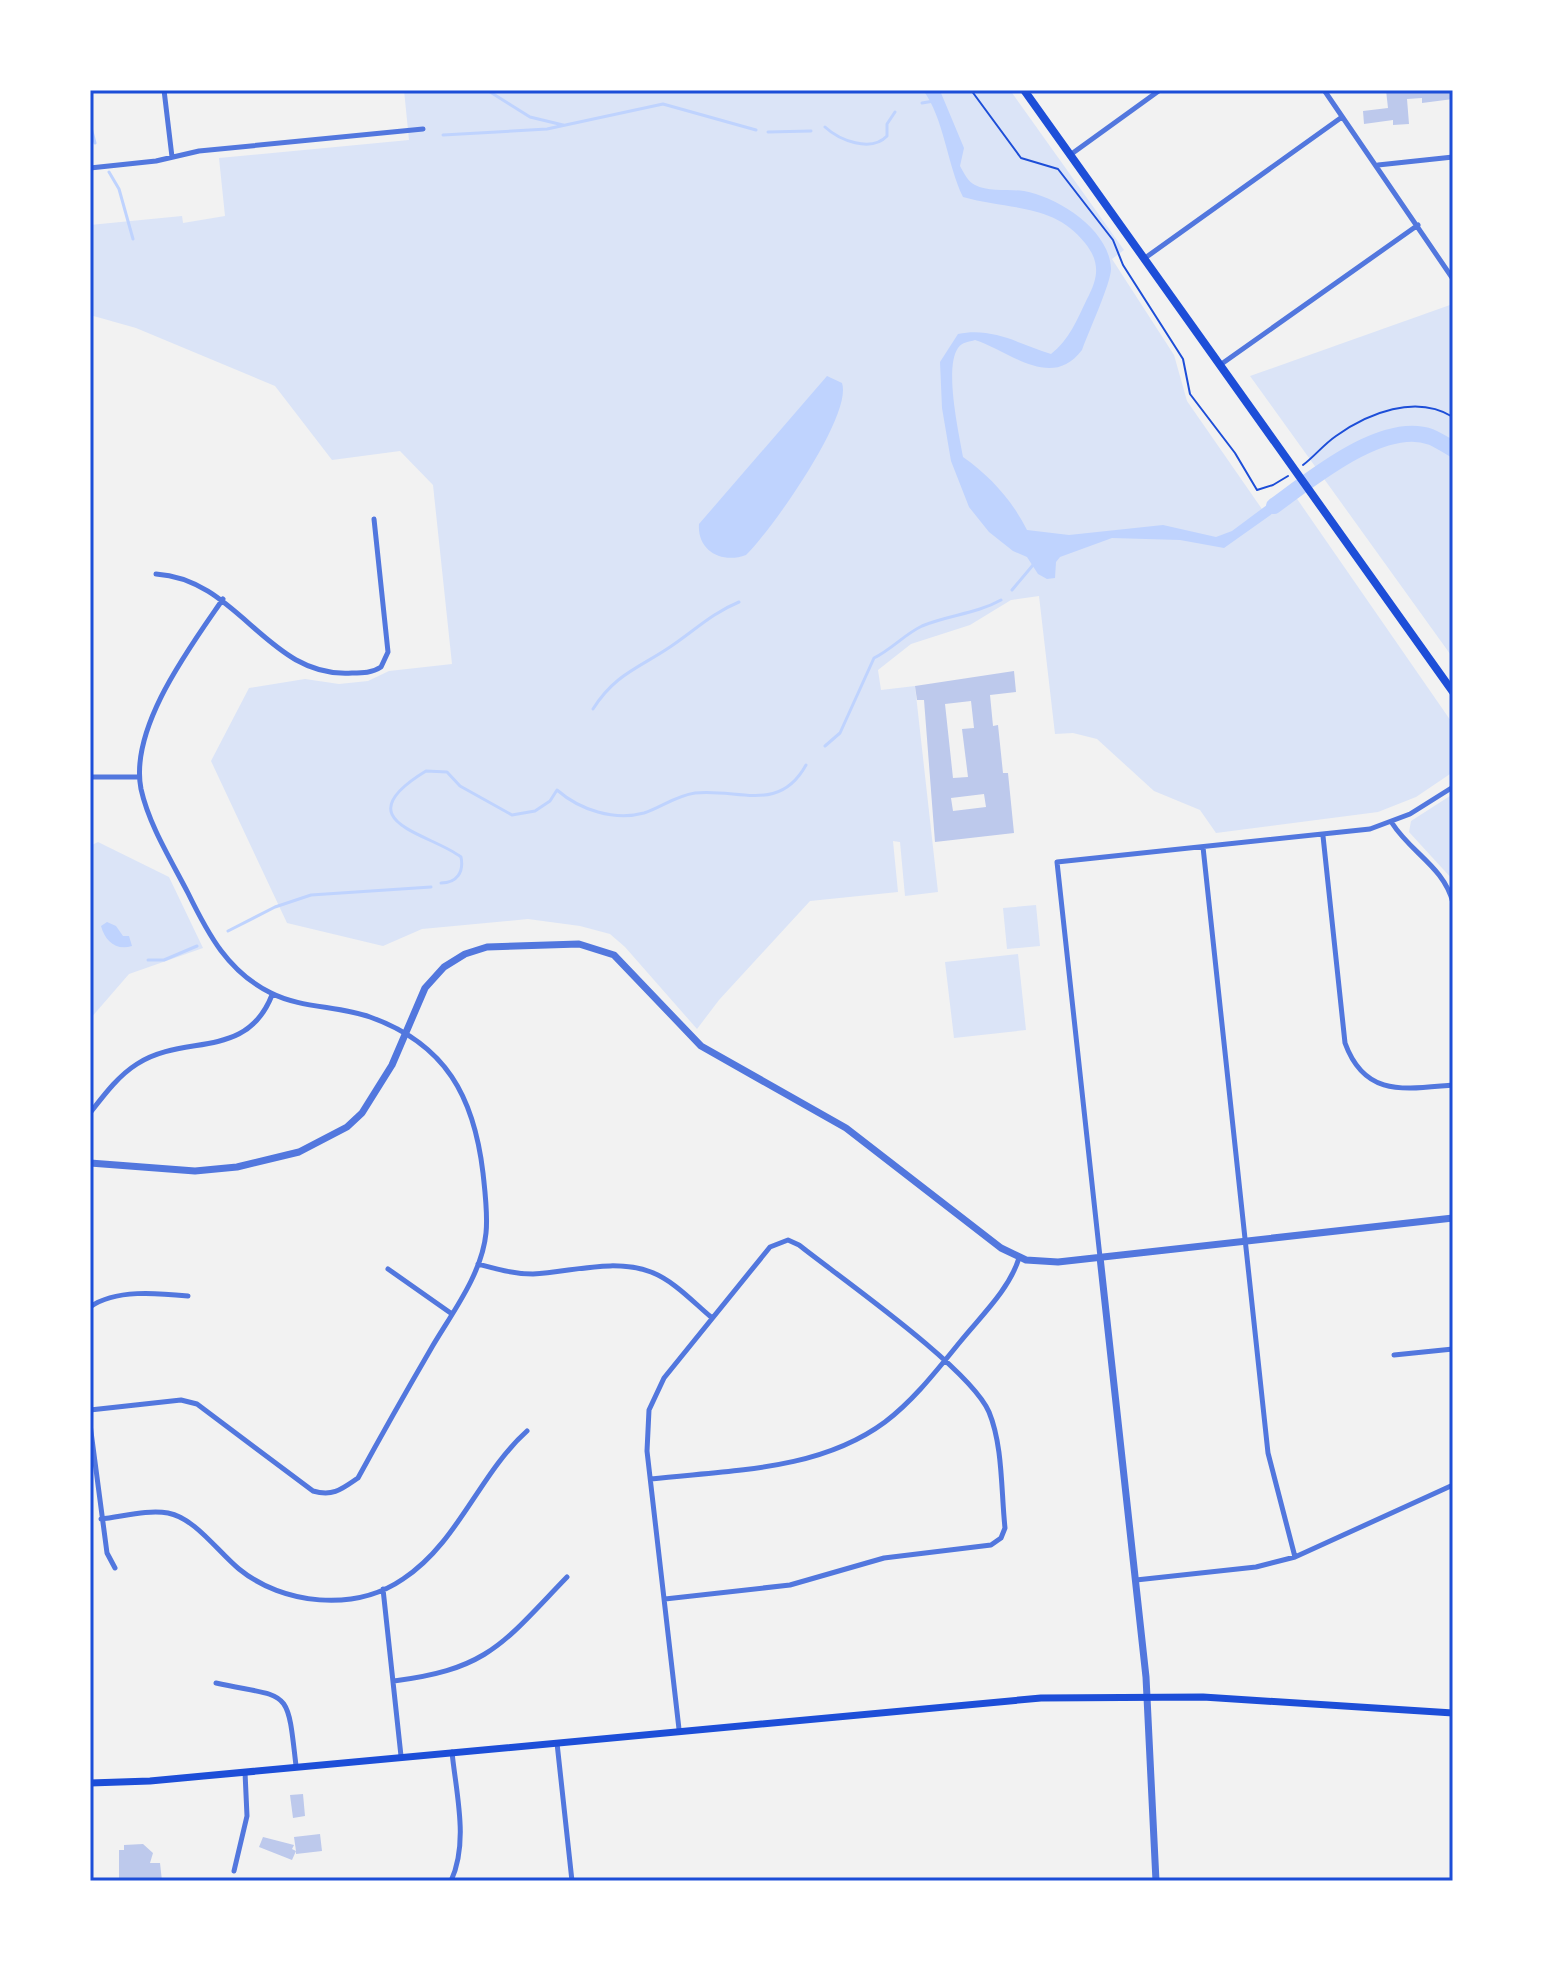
<svg xmlns="http://www.w3.org/2000/svg" width="1543" height="1971" viewBox="0 0 1543 1971" font-family="Lato,sans-serif">
	<style>
		.green { fill: #dbe4f7 }
		.water { fill: #bfd3fe }
		.lines { fill: none; stroke-linecap: round; stroke-linejoin: round }
		.stream { stroke: #bfd3fe; stroke-width: 3 }
		.river { stroke: #bfd3fe; stroke-width: 16 }
		.building { fill: #bdc9ec; fill-rule: evenodd }
		.path { stroke: #1d4ed8; stroke-width: 2 }
		.minor { stroke: #5277de; stroke-width: 5 }
		.tertiary { stroke: #5277de; stroke-width: 7 }
		.secondary { stroke: #1d4ed8; stroke-width: 7 }
		.primary { stroke: #1d4ed8; stroke-width: 8 }
		.neatline { fill: none; stroke: #1d4ed8; stroke-width: 3 }
	</style>
	<rect width="100%" height="100%" fill="#f2f2f2"/>
	<!-- green -->
	<path class="green" d="M404,90H1010L1124,250L1112,259L1174,355L1187,401L1264,512L1293,493L1453,724V772L1416,797L1378,812L1216,833L1200,810L1154,791L1097,739L1073,733L1055,734L1039,596L1011,600L970,625L911,644L878,670L881,690L915,686L938,892L905,896L900,842L893,841L898,892L810,901L719,1000L697,1029L625,947L610,934L580,926L528,919L422,929L383,946L287,923L211,761L249,688L305,679L339,684L368,681L389,671L452,664L433,485L400,451L332,460L275,386L136,328L90,315V225L182,216L183,223L225,216L219,158L409,140Z
		M1450,305L1453,310V658L1250,376Z
		M1453,794V880L1409,832L1411,821Z
		M98,842L169,877L203,948L129,974L90,1019V846Z
		M1036,905L1040,946L1007,949L1003,908Z
		M1018,954L1026,1030L954,1038L945,962Z"/>
	<!-- water -->
	<path class="water" d="M923,90H938L941,93L964,148L960,166C964,173 968,182 975,185C988,192 1010,189 1024,191C1058,197 1110,230 1111,269C1111,283 1088,333 1082,350C1051,391 1010,351 975,340C969,342 962,342 958,348C944,368 959,433 963,457C990,476 1012,500 1027,530L1069,535L1163,525L1216,537L1232,531L1287,490L1293,499L1224,548L1180,540L1112,538L1060,557L1056,562L1055,578L1047,579L1038,574L1027,557L1013,551L989,532L969,507L951,461L942,408L940,362L958,334C993,327 1019,344 1051,354C1069,340 1077,320 1087,299C1098,278 1101,263 1085,243C1054,203 1008,210 963,197C947,164 944,118 923,90Z
		M827,376L842,383C853,415 771,531 746,555C722,564 697,551 699,524Z
		M107,922L116,926L123,936H129L132,946C116,951 105,941 101,926Z"/>
	<g class="lines">
		<!-- stream -->
		<path class="stream" d="M487,90L530,117L563,125
			M90,97L92,90
			M922,103L934,101
			M90,124L95,143
			M825,127C839,140 871,153 887,136V124L895,112
			M768,132L811,131
			M443,135L547,129L663,104L756,130
			M109,172L119,189L133,239
			M1012,590L1033,565
			M593,709C615,674 639,668 670,647C694,631 712,613 739,602
			M825,746L840,733L874,658C892,649 905,634 922,626C948,615 976,614 1001,600
			M441,883C457,883 464,872 461,857C430,833 342,822 426,771L447,772L460,786L512,815L535,811L550,801L557,790C580,810 614,821 644,813C662,807 675,796 695,793C738,788 779,814 806,765
			M228,931L275,907L311,895L431,887
			M148,960H164L197,946"/>
		<!-- river -->
		<path class="river" d="M1274,506C1310,480 1383,419 1431,437C1438,440 1446,445 1453,449"/>
	</g>
	<!-- building -->
	<path class="building" d="M1386,90H1453V99L1422,103V98L1407,99L1409,124L1393,125V120L1364,124L1363,111L1388,108Z
		M1014,671L1016,692L990,695L993,726L998,725L1003,773H1008L1014,833L935,842L924,700H917L915,686ZM971,701L974,728L962,729L968,777L953,778L945,704ZM984,794L986,807L953,811L951,798Z
		M303,1794L305,1816L293,1818L290,1795Z
		M320,1834L322,1851L296,1854V1851L292,1860L259,1847L263,1837L294,1845L292,1849L296,1851L294,1837Z
		M143,1844L153,1853L150,1863H160L162,1881H119V1850H124V1845Z"/>
	<g class="lines">
		<!-- path -->
		<path class="path" d="M971,90L1021,158L1058,169L1113,240L1123,265L1183,359L1190,394L1235,453L1257,490L1273,485L1288,476
			M1303,465C1315,456 1323,445 1336,436C1368,413 1416,394 1453,417"/>
		<!-- minor -->
		<path class="minor" d="M164,90L172,157
			M1324,90L1453,279
			M1070,155L1160,90
			M1378,165L1453,157
			M90,168L156,161L199,151L423,129
			M1145,258L1342,117
			M1220,365L1418,225
			M156,574C239,579 268,679 352,673C363,673 372,673 381,667L388,652L374,519
			M90,777H139
			M1392,823C1411,853 1444,867 1453,903
			M1323,836L1345,1043C1365,1098 1405,1089 1453,1085
			M1203,847L1268,1453L1295,1557
			M90,1113C104,1095 118,1076 137,1064C185,1033 246,1061 272,995
			M1100,1257L1057,862L1370,829L1410,814L1453,787
			M478,1264C497,1269 514,1274 533,1274C572,1272 613,1258 651,1272C674,1281 692,1301 711,1317
			M388,1269L452,1314
			M90,1307C115,1289 158,1293 188,1296
			M1394,1355L1453,1349
			M90,1410L181,1400L197,1404L313,1491C333,1497 342,1489 358,1478C382,1434 407,1390 432,1347C452,1313 482,1274 486,1233C488,1214 485,1192 483,1173C474,1097 446,1044 370,1017C339,1006 300,1008 271,993C228,972 208,934 188,893C171,860 149,825 141,789C129,728 190,647 223,599
			M90,1424L107,1553L115,1568
			M651,1479C731,1470 819,1471 885,1422C914,1400 937,1370 960,1342C981,1316 1009,1290 1019,1258
			M101,1519C121,1517 148,1509 168,1513C195,1518 218,1552 239,1569C283,1605 355,1612 403,1579C458,1543 479,1474 527,1431
			M1136,1580L1256,1567L1295,1557L1453,1485
			M383,1589L401,1756
			M665,1599L790,1585L884,1558L991,1545L1001,1538L1005,1528C1001,1491 1003,1446 989,1412C970,1368 842,1279 799,1245L788,1240L770,1247L664,1378L649,1410L647,1451L679,1729
			M394,1681C489,1669 503,1643 567,1577
			M216,1683C290,1699 287,1685 296,1766
			M557,1743L572,1881
			M234,1871L247,1816L245,1772
			M451,1881C469,1842 456,1793 452,1752"/>
		<!-- tertiary -->
		<path class="tertiary" d="M90,1163L195,1171L237,1167L299,1152L347,1127L362,1113L392,1065L425,988L444,967L465,954L487,947L579,944L614,955L701,1046L846,1128L1001,1248L1026,1260L1058,1262L1453,1218
			M1100,1257L1146,1677L1156,1881"/>
		<!-- secondary -->
		<path class="secondary" d="M90,1783L150,1781L1041,1698L1203,1697L1453,1713"/>
		<!-- primary -->
		<path class="primary" d="M1024,90L1453,692"/>
	</g>
	<!-- border -->
	<rect width="1543" height="1971" fill="none" stroke="#ffffff" stroke-width="184"/>
	<rect x="92" y="92" width="1359" height="1787" class="neatline"/>
</svg>
